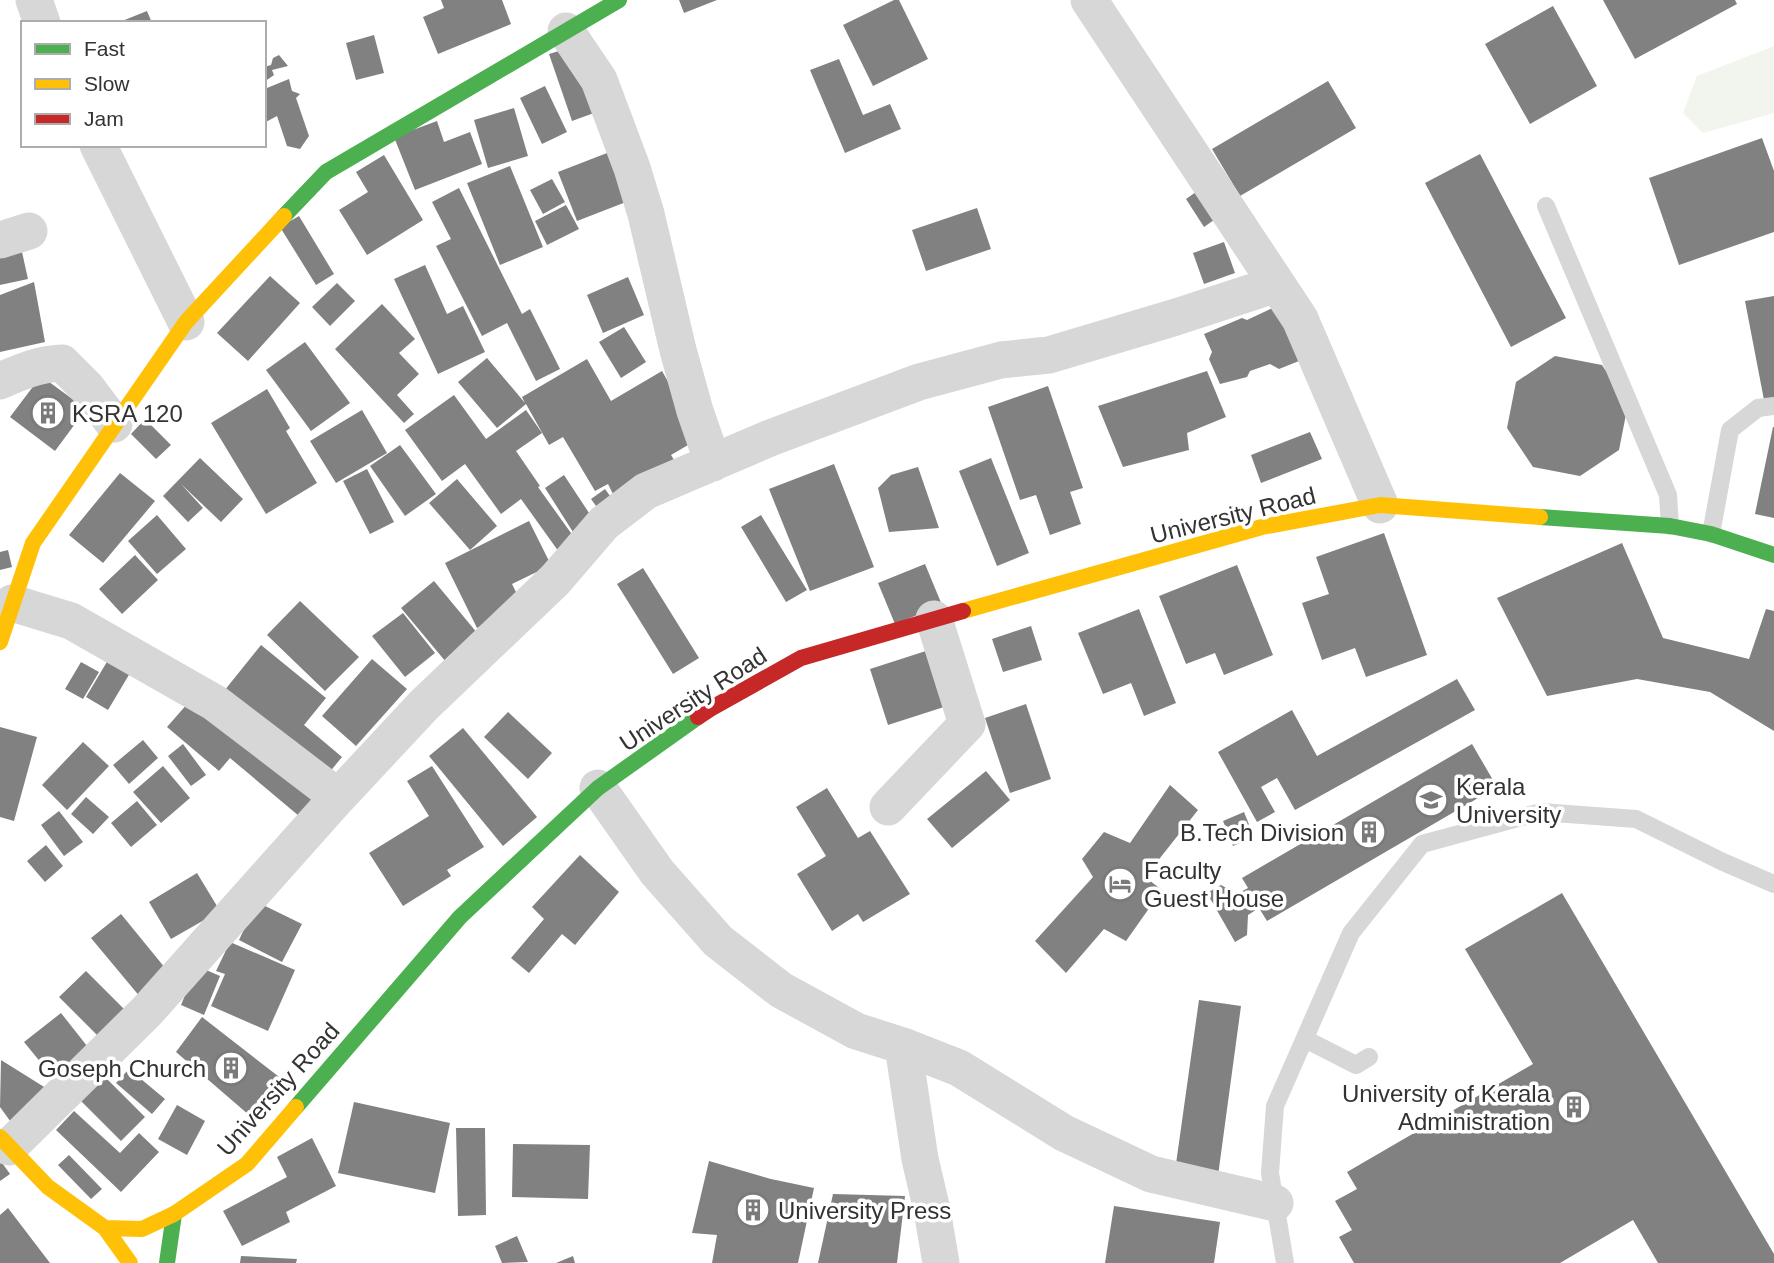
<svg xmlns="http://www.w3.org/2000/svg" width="1774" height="1263" viewBox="0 0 1774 1263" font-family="Arial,sans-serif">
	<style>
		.green { fill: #f1f5ed }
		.building { fill: #818181 }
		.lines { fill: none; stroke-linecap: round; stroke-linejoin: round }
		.lane { stroke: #d7d7d7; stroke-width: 18 }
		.street { stroke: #d7d7d7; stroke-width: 37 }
		.fast { stroke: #4caf50; stroke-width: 16 }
		.slow { stroke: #ffc107; stroke-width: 16 }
		.jam { stroke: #c62828; stroke-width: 16 }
		.labels { text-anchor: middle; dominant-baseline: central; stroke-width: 7; stroke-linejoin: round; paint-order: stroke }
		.poi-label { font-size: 24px; fill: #333; stroke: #fff; text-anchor: start }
		.street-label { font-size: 24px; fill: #333; stroke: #fff }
	</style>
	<rect width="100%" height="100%" fill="#fff"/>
	<!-- green -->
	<path class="green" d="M1774,46V113L1703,133L1683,113L1697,76Z"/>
	<!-- building -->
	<path class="building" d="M441,0H502L511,24L438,54L423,17L444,8Z
		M679,0H717L684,13Z
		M894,0H899L928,59L873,86L843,25Z
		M1603,0H1735L1737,4L1635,59Z
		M1553,6L1597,86L1530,124L1485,44Z
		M147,11L152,23H117Z
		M374,35L384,73L356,80L346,43Z
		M572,47L594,113L572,121L549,54Z
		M279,55L288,66L272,70L274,75L264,82V67L271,65L273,58Z
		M839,59L863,115L890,104L901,129L845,153L810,70Z
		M289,79L292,91L300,94L296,98L309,136L300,149L287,146L277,116L264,123V83L267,88Z
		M1328,81L1356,128L1240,196L1212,149Z
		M545,86L567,132L542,144L520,98Z
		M514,108L528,156L488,168L474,120Z
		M437,121L444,142L470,132L482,164L415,190L394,137Z
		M1762,138L1774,171V232L1679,265L1649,178Z
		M607,153L626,202L577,221L558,172Z
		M1480,154L1566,318L1511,347L1425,183Z
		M384,155L423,220L367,255L339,210L368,192L356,172Z
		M510,166L543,247L500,265L467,183Z
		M552,179L565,202L543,214L530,190Z
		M1203,187L1221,215L1204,227L1186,199Z
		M459,188L522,314L530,309L560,369L536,381L507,323L482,336L436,246L451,239L432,202Z
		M566,205L579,229L547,245L535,221Z
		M977,208L991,249L926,271L912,230Z
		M299,216L334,274L316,285L280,227Z
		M1224,242L1235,273L1204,284L1193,253Z
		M20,243L28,279L0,285V247Z
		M425,265L447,314L463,306L485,352L438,374L394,279Z
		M270,276L300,303L248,361L217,333Z
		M628,277L644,315L603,333L587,295Z
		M34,282L45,342L0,352V295Z
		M337,283L355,301L330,326L312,307Z
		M1774,296V399L1764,400L1745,301Z
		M382,304L415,339L399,353L419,374L397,395L414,414L404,423L335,349Z
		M1281,304L1309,357L1279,369L1270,364L1250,371L1247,377L1220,384L1209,359L1212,352L1204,334L1242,318L1247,320Z
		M624,327L646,362L621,378L599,342Z
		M305,342L350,403L311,431L266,370Z
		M1555,356L1602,365L1628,404L1619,450L1580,476L1533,467L1507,428L1516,382Z
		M487,358L525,403L522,397L587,359L611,401L662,371L700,438L671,455L676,463L615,498L608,484L595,491L563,437L549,445L526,404L497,428L458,382Z
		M1207,371L1226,417L1187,433L1189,450L1123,467L1098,406Z
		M41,376L86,409L55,451L10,417Z
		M1048,386L1083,488L1070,492L1081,524L1050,535L1036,495L1020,500L988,407Z
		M267,389L290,428L286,431L317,483L266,514L211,423Z
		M454,395L486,439L526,410L542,433L516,451L540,486L538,487L581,547L564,559L521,499L501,514L465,464L442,481L405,430Z
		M362,410L387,453L336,483L310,441Z
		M145,419L171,445L156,459L131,434Z
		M1773,427H1774V518L1755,514Z
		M1310,432L1322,459L1261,483L1251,455Z
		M400,445L436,494L405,516L370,466Z
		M200,458L243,499L221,522L181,484L203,508L188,522L163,496Z
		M991,458L1029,553L997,566L959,471Z
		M834,464L874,567L810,591L769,489Z
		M918,467L939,528L889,532L878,488L891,475Z
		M367,469L394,522L370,534L343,481Z
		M120,473L155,501L103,563L69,535Z
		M564,475L593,519L573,532L545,488Z
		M457,479L497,526L470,550L429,503Z
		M605,489L618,507L604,517L591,499Z
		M157,515L186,549L157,574L128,541Z
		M761,515L807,590L786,602L741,527Z
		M529,521L551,565L512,584L523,606L477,628L445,563Z
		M1384,533L1427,655L1366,677L1355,648L1322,660L1302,603L1329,594L1316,557Z
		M1622,543L1663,638L1749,659L1766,609L1774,611V731L1710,692L1637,679L1547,696L1497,598Z
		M8,550L12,567L0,570V552Z
		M135,555L158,580L122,614L99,589Z
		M925,564L942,605L895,624L878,583Z
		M1237,565L1273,655L1224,675L1215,653L1186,664L1159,596Z
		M643,568L699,658L673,674L617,584Z
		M434,581L478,634L446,662L401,608Z
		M300,601L359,657L325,691L267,635Z
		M1139,609L1176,703L1144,716L1131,683L1103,694L1078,633Z
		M403,613L435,653L405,677L372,636Z
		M1031,626L1042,660L1003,672L992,639Z
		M261,645L326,698L304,725L342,757L324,779L220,696Z
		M929,650L947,706L888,725L870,669Z
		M111,655L133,668L108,710L86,697Z
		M372,659L407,689L356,746L322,716Z
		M81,662L99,672L83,699L65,689Z
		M1457,679L1475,710L1295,810L1277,778L1261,787L1275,812L1257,822L1218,752L1292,710L1317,756Z
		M188,703L319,791L299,816L230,758L219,771L167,727Z
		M1026,704L1051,779L1010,793L985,718Z
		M508,712L552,753L528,779L484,737Z
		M0,727L37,737L14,821L0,817Z
		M463,728L537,817L503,846L429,756Z
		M143,740L158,758L129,784L113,765Z
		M83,742L109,766L67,810L42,785Z
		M183,744L206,775L191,786L168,756Z
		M1472,744L1497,787L1267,921L1259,908L1248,915L1247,935L1235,942L1207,893L1221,885L1237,894L1248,888L1242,878Z
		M163,766L190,798L161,823L133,792Z
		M432,766L484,847L447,870L451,876L403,906L369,853L429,816L407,781Z
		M986,771L1010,800L952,848L927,819Z
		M1170,785L1198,810L1145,877L1162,890L1126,941L1104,929L1066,973L1035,941L1093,877L1082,859L1104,832L1130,843Z
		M827,788L858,838L870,831L910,894L863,922L858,914L832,931L797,874L826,856L796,807Z
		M86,797L109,817L93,834L71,814Z
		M137,801L157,825L131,847L111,823Z
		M59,811L83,842L64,856L41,825Z
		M1244,812L1254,837L1233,846L1223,821Z
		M46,845L63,866L45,882L27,861Z
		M580,855L619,892L575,945L562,934L529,973L511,958L544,919L532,907Z
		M197,873L220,911L171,939L149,902Z
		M1562,893L1774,1254V1263H1658L1633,1220L1560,1263H1354L1339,1237L1352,1230L1335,1201L1357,1189L1347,1172L1533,1064L1465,949Z
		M257,902L302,924L282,962L239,940Z
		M121,914L170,974L141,998L91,938Z
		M230,942L295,970L268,1031L211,1006L225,974L216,971Z
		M197,966L220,976L204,1015L181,1005Z
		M86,971L128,1013L102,1040L59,997Z
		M1199,1000L1241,1006L1217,1183L1174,1178Z
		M61,1013L91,1051L55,1080L24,1042Z
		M202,1017L287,1083L249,1115L176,1052Z
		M1,1060L49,1090L13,1125L0,1107Z
		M129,1069L165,1099L152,1114L116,1083Z
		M98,1070L145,1117L121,1141L74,1094Z
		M354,1102L450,1123L435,1193L338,1173Z
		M177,1105L205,1121L187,1155L158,1139Z
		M74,1111L120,1153L139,1133L159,1152L121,1192L56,1130Z
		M456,1128H485L486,1215L458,1216Z
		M312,1138L336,1186L286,1212L290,1222L242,1246L223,1211L287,1177L277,1157Z
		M513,1144L590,1145L588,1199L512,1197Z
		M69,1155L102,1189L91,1199L58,1165Z
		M0,1160L10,1174L0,1181Z
		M709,1161L771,1179L814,1188L798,1263H712L717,1235L692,1233Z
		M833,1194L905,1196L897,1263H818Z
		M1114,1206L1220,1222L1214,1263H1105Z
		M8,1208L50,1263H0V1215Z
		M517,1236L528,1262L502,1263L495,1246Z
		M241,1256L297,1259L296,1263H240Z
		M573,1256L575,1263H556Z"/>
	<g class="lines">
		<!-- lane -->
		<path class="lane" d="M1546,206L1668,495L1670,526
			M1711,534L1730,430L1758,408L1774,406
			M1305,1039L1356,1065L1369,1057
			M1285,1263L1270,1173L1275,1106L1351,933L1422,844L1541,812L1636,819L1723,862L1774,884"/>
		<!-- street -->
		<path class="street" d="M34,0L42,23
			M1089,0L1300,319L1380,505
			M566,31L599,80L632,168L646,214L678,350L695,411L713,463
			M98,145L186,322
			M0,240L29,231
			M0,381C20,372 39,364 62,363L87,388L114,424
			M12,603L71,621L215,703L338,797
			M598,788L657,872L718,941L781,990L856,1031L903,1046L959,1068L1064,1133L1151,1174L1275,1203
			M888,807L967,724L934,619
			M903,1046L920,1159L932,1210L941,1263
			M9,1147L147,1011L338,797L424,705L555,580L604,523L646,491L770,438L919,382L1001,360L1049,355L1176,317L1277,284"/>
		<!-- fast -->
		<path class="fast" d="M284,216L326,172L619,0
			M1540,517L1670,526L1711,534L1774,555
			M296,1107L460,917L598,788L698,717
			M167,1263L174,1214"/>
		<!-- slow -->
		<path class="slow" d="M963,611L1262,527L1380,505L1540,517
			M0,642L33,543L186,322L284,216
			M0,1137L48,1187L105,1228L142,1229L174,1214L247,1164L296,1107
			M105,1228L130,1263"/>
		<!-- jam -->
		<path class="jam" d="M698,717L710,709L801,658L963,611"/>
	</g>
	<!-- icons -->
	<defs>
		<g id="building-ring" transform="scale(1.75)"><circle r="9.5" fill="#fff" stroke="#7a7a7a" stroke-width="1.5"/><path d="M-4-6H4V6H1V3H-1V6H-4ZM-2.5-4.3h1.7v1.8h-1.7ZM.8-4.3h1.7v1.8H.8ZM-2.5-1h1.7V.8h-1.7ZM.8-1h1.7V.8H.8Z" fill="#7a7a7a"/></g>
		<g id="university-ring" transform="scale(1.75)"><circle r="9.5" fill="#fff" stroke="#7a7a7a" stroke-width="1.5"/><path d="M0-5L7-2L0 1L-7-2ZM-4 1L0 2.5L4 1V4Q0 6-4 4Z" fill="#7a7a7a"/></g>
		<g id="hotel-ring" transform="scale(1.75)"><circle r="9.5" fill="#fff" stroke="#7a7a7a" stroke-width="1.5"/><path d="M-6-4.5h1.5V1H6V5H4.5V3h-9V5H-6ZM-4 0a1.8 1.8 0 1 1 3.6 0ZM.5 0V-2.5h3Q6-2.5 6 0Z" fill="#7a7a7a"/></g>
	</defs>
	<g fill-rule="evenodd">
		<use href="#building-ring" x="48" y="413"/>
		<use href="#university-ring" x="1431" y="800"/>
		<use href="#building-ring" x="1369" y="832"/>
		<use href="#hotel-ring" x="1120" y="884"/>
		<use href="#building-ring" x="231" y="1068"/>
		<use href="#building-ring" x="1574" y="1107"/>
		<use href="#building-ring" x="753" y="1210"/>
	</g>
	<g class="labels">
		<!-- poi labels -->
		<g class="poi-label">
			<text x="72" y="413">KSRA 120</text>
			<text x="1456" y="786">Kerala<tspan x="1456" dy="28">University</tspan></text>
			<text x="1344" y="832" text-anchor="end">B.Tech Division</text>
			<text x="1144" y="870">Faculty<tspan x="1144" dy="28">Guest House</tspan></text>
			<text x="206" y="1068" text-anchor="end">Goseph Church</text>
			<text x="1550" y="1093" text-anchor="end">University of Kerala<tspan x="1550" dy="28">Administration</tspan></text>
			<text x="778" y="1210">University Press</text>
		</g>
		<!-- street labels -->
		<g class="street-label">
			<text transform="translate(1233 515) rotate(-14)">University Road</text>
			<text transform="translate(693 699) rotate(-33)">University Road</text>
			<text transform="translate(278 1089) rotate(-48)">University Road</text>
		</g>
	</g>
	<!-- legend -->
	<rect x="21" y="21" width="245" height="126" fill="#ffffff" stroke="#adadad" stroke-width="2"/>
	<rect x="35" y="44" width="35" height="10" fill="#4caf50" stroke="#adadad" stroke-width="2"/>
	<text x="84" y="56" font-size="21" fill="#333333">Fast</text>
	<rect x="35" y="79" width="35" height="10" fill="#ffc107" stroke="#adadad" stroke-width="2"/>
	<text x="84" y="91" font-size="21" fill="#333333">Slow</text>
	<rect x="35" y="114" width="35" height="10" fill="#c62828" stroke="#adadad" stroke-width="2"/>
	<text x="84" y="126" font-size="21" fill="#333333">Jam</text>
</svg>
